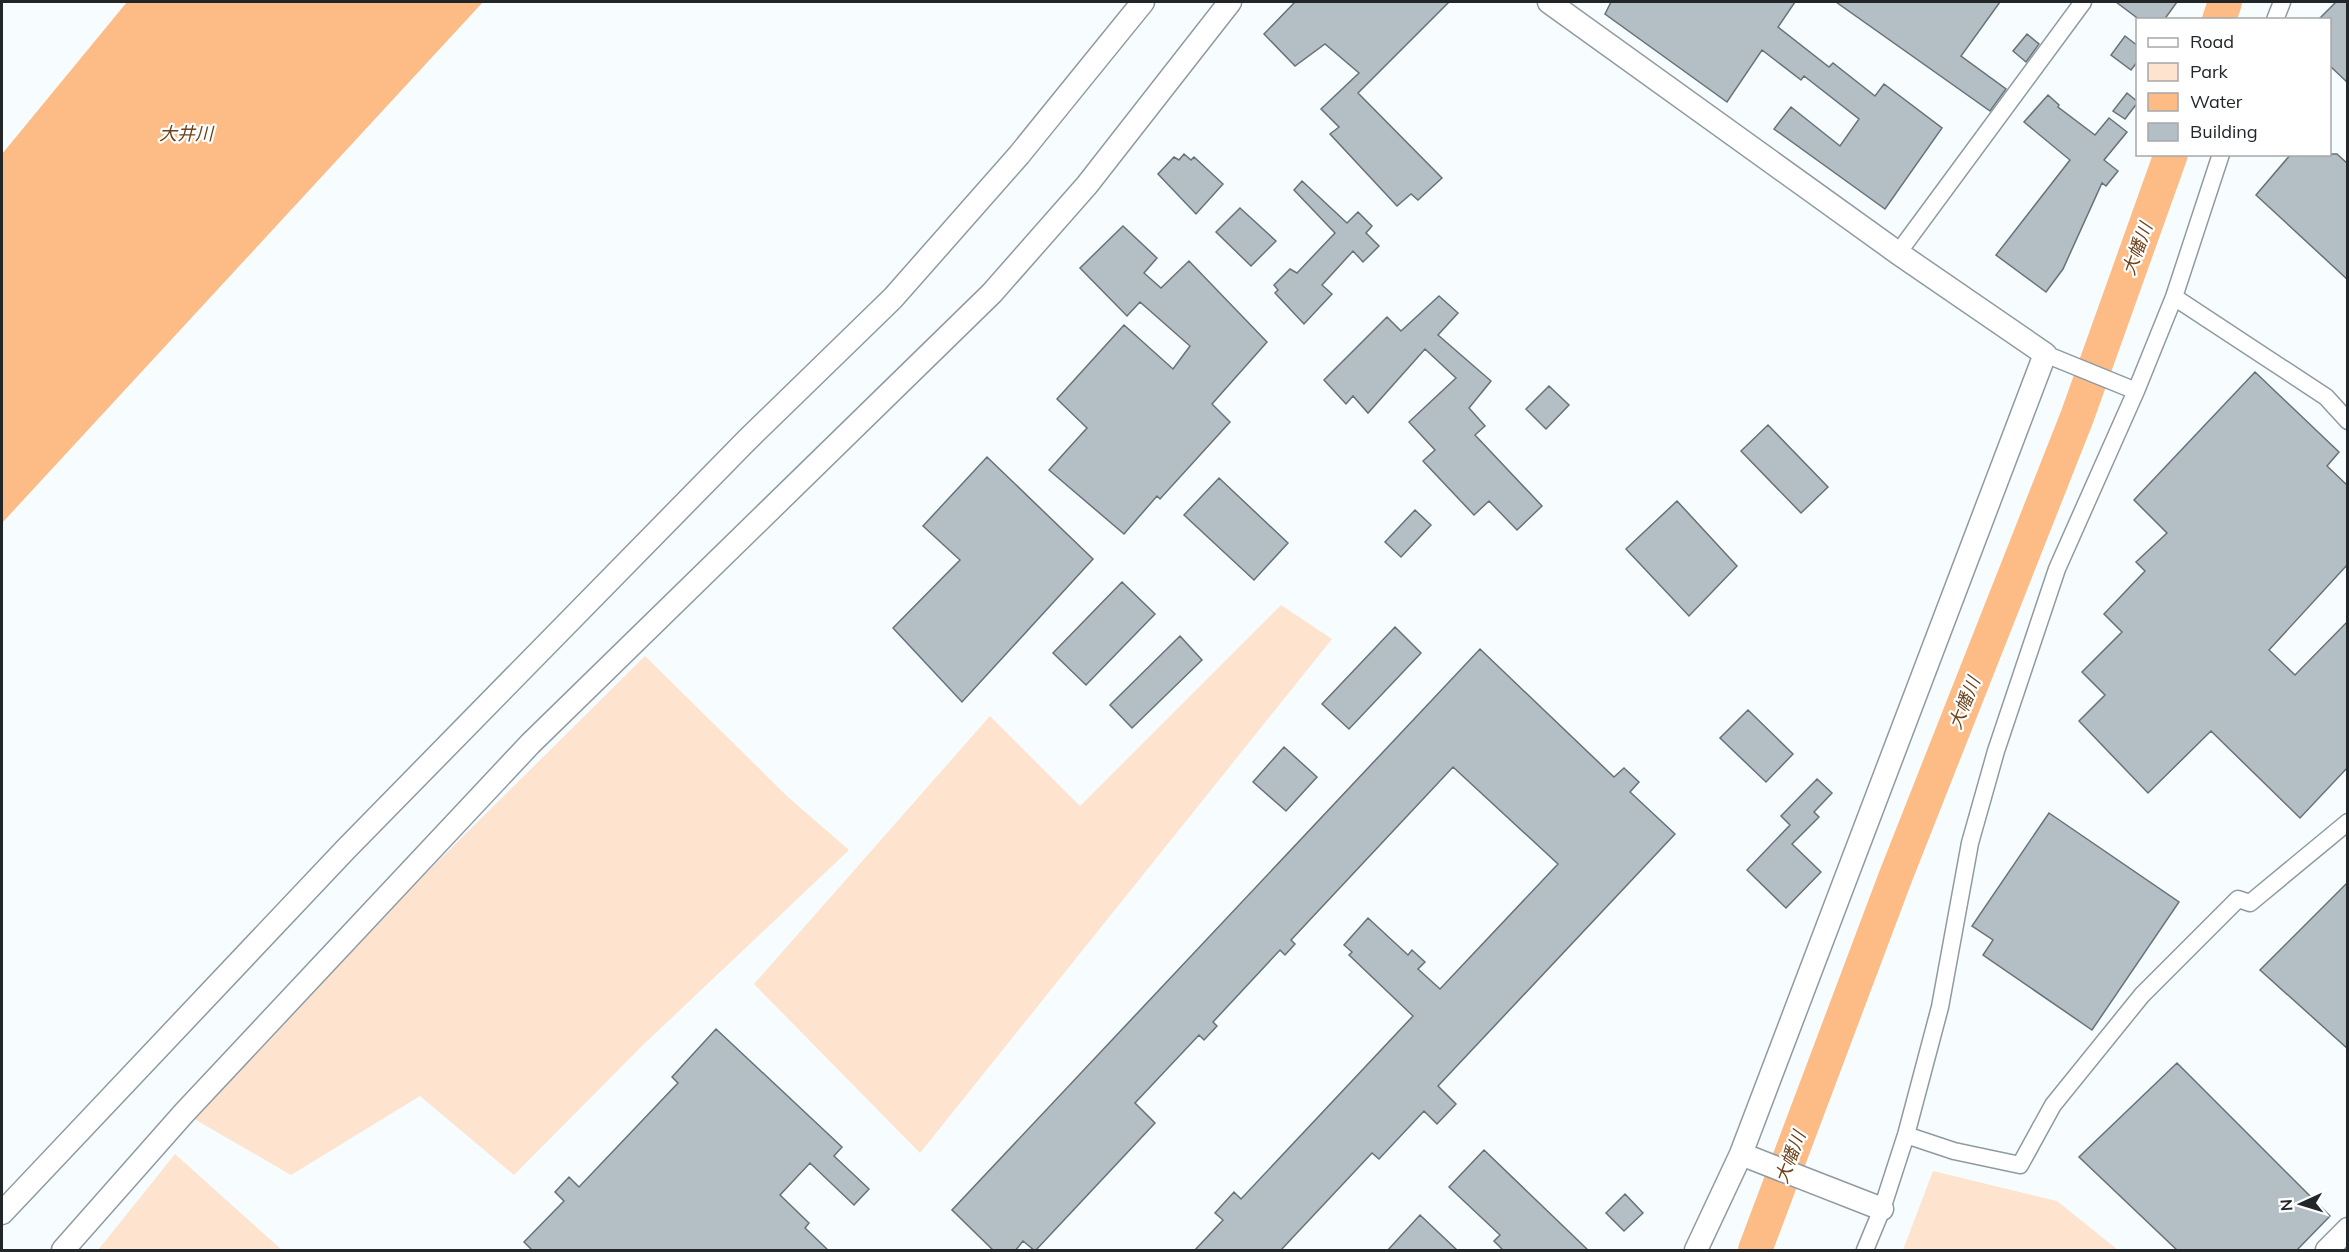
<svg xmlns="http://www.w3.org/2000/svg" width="2349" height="1252" viewBox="0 0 2349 1252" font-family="Mulish,'Noto Sans JP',sans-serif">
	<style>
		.green { fill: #fee3cf }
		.water { fill: #fdbb86 }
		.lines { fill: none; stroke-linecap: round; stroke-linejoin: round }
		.river { stroke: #fdbb86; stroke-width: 34 }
		.building { fill: #b3bec5; stroke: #687279; stroke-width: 1.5 }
		.street-casing { stroke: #8f9aa1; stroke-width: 19 }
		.secondary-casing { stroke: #8f9aa1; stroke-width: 25 }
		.street { stroke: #fff; stroke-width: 16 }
		.secondary { stroke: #fff; stroke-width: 22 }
		.labels { text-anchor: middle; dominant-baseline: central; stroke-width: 4.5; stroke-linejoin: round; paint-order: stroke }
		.water-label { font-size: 18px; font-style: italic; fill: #6e431c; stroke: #fff }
	</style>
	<rect width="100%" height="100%" fill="#f7fcff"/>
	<!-- green -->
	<path class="green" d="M1281,605L1332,639L920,1153L754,984L990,716L1080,806Z
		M645,656L789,798L849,850L642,1046L514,1175L420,1096L291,1175L184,1113Z
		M175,1154L282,1250H98Z
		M1933,1171L2057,1201L2118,1250H1903Z"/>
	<!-- water -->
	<path class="water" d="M127,2H483L2,523V154Z"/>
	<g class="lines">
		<!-- river -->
		<path class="river" d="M2219,20L2225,2
			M1755,1250L1895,878L2077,417L2171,154"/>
	</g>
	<!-- building -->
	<path class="building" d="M1295,2H1449L1358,93L1442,178L1418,200L1411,194L1397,206L1330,134L1339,127L1321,109L1359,73L1325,44L1295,66L1264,34Z
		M1611,2H1795L1778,27L1829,67L1833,63L1875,96L1884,84L1942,128L1885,209L1774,129L1791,107L1840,146L1859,119L1804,76L1801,80L1762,50L1727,102L1605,14Z
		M1836,2H2000L1961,56L2006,89L1990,111Z
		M2116,2H2177L2164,20H2140Z
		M2336,2H2348V83L2330,66V20H2318Z
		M2027,34L2039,44L2026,62L2013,51Z
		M2125,36L2138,46V61L2131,70L2111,55Z
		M2127,93L2138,102L2125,119L2113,111Z
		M2048,95L2059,105L2058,107L2095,135L2109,118L2127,132L2104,160L2118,171L2106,186L2102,183L2063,269L2046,292L1996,255L2070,160L2024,122Z
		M1184,154L1191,160L1194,157L1223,184L1196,214L1158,174L1174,157L1179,160Z
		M2291,154H2337L2348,164V280L2256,195Z
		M1302,181L1347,223L1358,212L1372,226L1366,233L1379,246L1363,262L1353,251L1322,285L1332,294L1304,324L1275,293L1278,290L1274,285L1290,269L1297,273L1335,233L1294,190Z
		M1240,208L1276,241L1251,266L1216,232Z
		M1123,226L1157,258L1144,273L1161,288L1189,261L1267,342L1212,404L1230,422L1160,499L1157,496L1124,534L1049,470L1087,428L1057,399L1124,325L1173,369L1190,346L1140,302L1127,316L1080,268Z
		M1439,296L1458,313L1438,335L1491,381L1469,408L1485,426L1475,435L1542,506L1517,530L1489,501L1474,515L1423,461L1435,450L1409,422L1456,378L1425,349L1368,413L1353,396L1346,404L1324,380L1387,317L1401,331Z
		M2255,372L2339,452L2327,466L2348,486V564L2269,650L2295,675L2348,621V767L2300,818L2211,731L2148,793L2079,721L2105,695L2082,672L2122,632L2104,614L2145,571L2136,562L2167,533L2134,500Z
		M1549,386L1569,405L1546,429L1526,409Z
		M1768,425L1828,487L1801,513L1741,451Z
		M987,457L1093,559L962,702L893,628L960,560L923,526Z
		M1219,478L1288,543L1254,580L1184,515Z
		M1677,501L1737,566L1689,616L1626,549Z
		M1415,510L1431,525L1401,557L1385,542Z
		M1122,582L1155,614L1086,685L1053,653Z
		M1395,627L1421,653L1349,729L1322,704Z
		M1180,636L1202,660L1132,728L1110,705Z
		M1480,649L1614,777L1624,768L1639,782L1630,792L1675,834L1438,1086L1456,1104L1437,1124L1424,1111L1379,1159L1372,1153L1280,1251H1194L1223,1220L1215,1213L1234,1192L1241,1199L1413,1016L1349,955L1352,952L1344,945L1368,918L1408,955L1412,950L1425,962L1418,969L1440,989L1558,864L1453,767L1291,940L1295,944L1285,955L1280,950L1213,1022L1217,1026L1204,1040L1199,1035L1135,1103L1155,1123L1035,1251L1023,1241L1015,1251H994L952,1210Z
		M1748,710L1793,754L1766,782L1720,738Z
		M1284,747L1317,777L1286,811L1253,782Z
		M1817,779L1832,793L1814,812L1819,817L1792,844L1821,872L1786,908L1747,870L1790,825L1781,816Z
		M2049,813L2179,902L2092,1030L1983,955L1993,940L1972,926Z
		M2348,882V1049L2260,970Z
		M716,1029L842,1147L834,1156L869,1189L854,1205L810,1163L780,1195L809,1223L805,1228L829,1251H533L524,1242L564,1201L555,1192L569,1177L579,1187L678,1083L672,1077Z
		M2177,1063L2330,1216L2296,1251H2178L2079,1157Z
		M1484,1150L1589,1251H1504L1494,1241L1500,1235L1449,1187Z
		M1625,1194L1643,1213L1624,1231L1606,1213Z
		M1420,1215L1458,1251H1387Z"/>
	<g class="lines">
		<!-- street casing -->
		<g class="street-casing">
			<path id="street" d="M2275,20L2282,2
				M1898,253L2083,2
				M2174,297L2326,397L2348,421
				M2045,354L2136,391
				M1906,1135L1954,1151L2020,1165L2053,1105L2142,995L2238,899L2250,903L2348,822
				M1865,1250L1882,1209L1906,1135L1940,1007L1970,843L1996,751L2057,569L2136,391L2174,297L2221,154"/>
		</g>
		<!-- secondary casing -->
		<g class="secondary-casing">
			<path id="secondary" d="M1549,2L1898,253L2045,354L1741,1154L1696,1250
				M1741,1154L1882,1209
				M2,1213L346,849L747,440L893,298L1019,155L1143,2
				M63,1250L184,1113L530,744L992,293L1087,185L1230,2
				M2327,1250L2348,1229"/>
		</g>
		<!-- street -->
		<use href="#street" class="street"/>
		<!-- secondary -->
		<use href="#secondary" class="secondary"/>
	</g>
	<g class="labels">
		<!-- water labels -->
		<g class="water-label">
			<text x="186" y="133">大井川</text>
			<text transform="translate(2137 249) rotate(-70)">大幡川</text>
			<text transform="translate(1964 703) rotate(-68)">大幡川</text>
			<text transform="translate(1790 1157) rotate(-69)">大幡川</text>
		</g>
	</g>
	<!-- border -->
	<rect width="2349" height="1252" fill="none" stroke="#222629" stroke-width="6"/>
	<!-- legend -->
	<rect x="2136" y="18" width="195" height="138" fill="#ffffff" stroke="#a7a8a9" stroke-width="1.5"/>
	<rect x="2148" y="38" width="30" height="9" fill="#ffffff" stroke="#a7a8a9" stroke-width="1.5"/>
	<text x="2190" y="48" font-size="18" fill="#222629">Road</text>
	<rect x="2148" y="63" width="30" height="18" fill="#fee3cf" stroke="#a7a8a9" stroke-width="1.5"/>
	<text x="2190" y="78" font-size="18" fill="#222629">Park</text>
	<rect x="2148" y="93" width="30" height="18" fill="#fdbb86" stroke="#a7a8a9" stroke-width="1.5"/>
	<text x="2190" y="108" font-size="18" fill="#222629">Water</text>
	<rect x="2148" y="123" width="30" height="18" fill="#b3bec5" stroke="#a7a8a9" stroke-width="1.5"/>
	<text x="2190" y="138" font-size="18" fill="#222629">Building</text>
	<!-- north arrow -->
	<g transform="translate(2301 1204) rotate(266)" stroke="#ffffff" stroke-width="4.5" paint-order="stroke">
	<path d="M0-4.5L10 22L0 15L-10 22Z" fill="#222629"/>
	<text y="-9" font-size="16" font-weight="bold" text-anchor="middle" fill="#222629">N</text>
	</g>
</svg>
